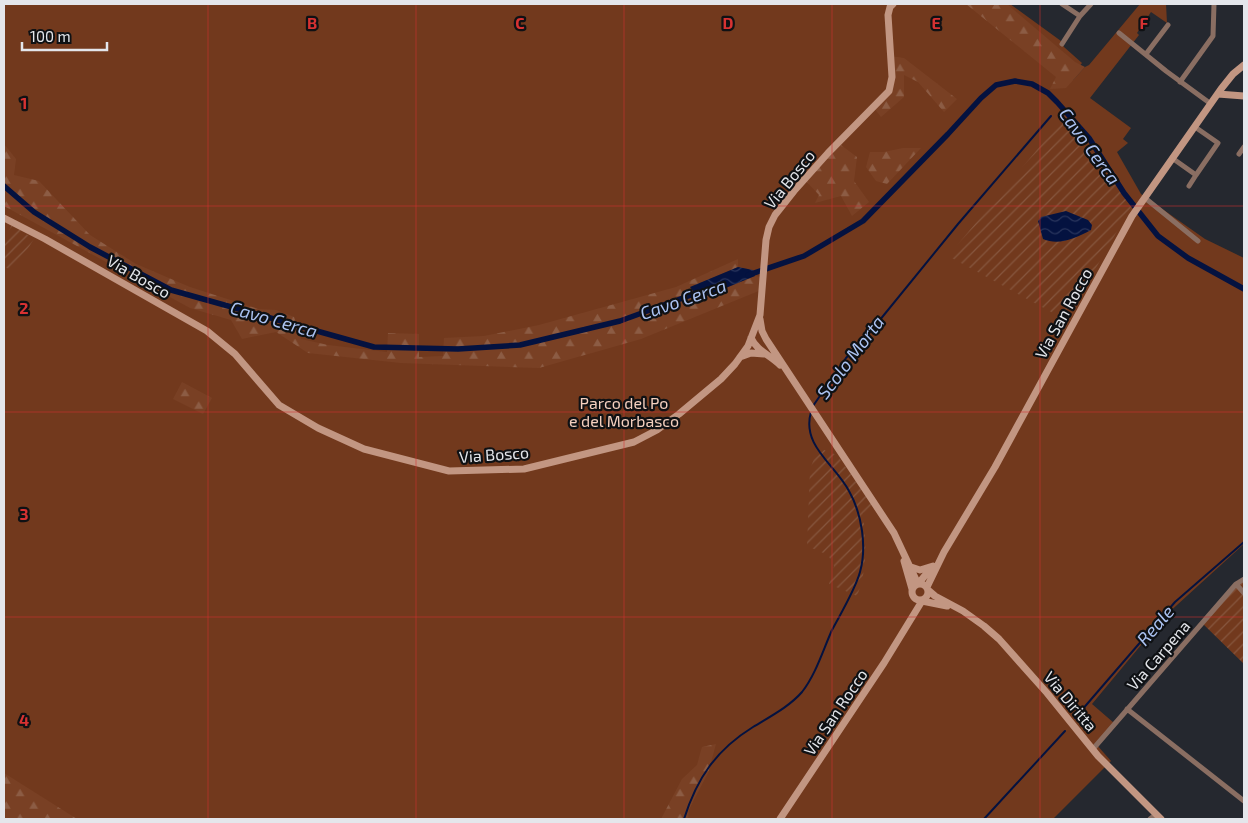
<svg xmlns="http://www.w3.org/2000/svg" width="1248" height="823" viewBox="0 0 1248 823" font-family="'Exo 2',sans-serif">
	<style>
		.green { fill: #72391d }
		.forest { fill: url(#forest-firs) }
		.garden { fill: url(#garden-furrows) }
		.water { fill: url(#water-waves) }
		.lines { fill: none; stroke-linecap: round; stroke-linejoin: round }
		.stream { stroke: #041240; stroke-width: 2 }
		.canal { stroke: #041240; stroke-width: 5.5 }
		.street { stroke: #8a6e62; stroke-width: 5 }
		.secondary { stroke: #c29682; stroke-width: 7 }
		.grid { fill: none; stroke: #d73232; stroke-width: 1; stroke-opacity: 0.55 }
		.labels { text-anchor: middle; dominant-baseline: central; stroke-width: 4.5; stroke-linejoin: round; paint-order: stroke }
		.street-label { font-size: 16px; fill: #e4e6eb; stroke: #0f1114 }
		.park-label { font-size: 16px; fill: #f5d0bf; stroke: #0f1114 }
		.water-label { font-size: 18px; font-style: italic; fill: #abc2f1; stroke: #0f1114 }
		.grid-label { font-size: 16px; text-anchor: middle; font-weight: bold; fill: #d73232; stroke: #0f1114; stroke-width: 4.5; stroke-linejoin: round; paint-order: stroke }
	</style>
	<defs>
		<pattern id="forest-firs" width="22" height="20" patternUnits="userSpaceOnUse" patternTransform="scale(1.25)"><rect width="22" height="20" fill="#794024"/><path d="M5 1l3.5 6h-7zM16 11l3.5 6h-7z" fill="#8c5c44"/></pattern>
		<pattern id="garden-furrows" width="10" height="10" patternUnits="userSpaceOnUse" patternTransform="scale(1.25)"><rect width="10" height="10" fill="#72391d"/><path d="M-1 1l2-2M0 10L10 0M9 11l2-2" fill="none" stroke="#86563e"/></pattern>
		<pattern id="water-waves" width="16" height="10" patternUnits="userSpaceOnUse" patternTransform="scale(1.25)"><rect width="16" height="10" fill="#041240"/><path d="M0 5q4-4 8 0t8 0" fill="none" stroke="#28345c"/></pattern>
	</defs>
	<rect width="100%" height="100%" fill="#25282f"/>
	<!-- green -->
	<path class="green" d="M4,4H1010L1061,41L1064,47L1082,63L1071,77L1073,80L1085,67L1089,65L1140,4H1166L1167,23L1151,12L1137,33L1139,35L1090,98L1131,128L1123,139L1128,143L1117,152L1141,194L1205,239L1244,258V544L1166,615L1092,704L1114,723L1096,744L1111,761L1053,819H4Z"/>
	<!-- forest -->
	<path class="forest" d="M966,4H1007L1075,62L1085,67L1066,88L1050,89L1056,77Z
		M890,56L904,58L957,99L944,112L918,82L904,75V97L881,117L874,108L889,91Z
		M4,144L16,159L14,175L39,181L90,235L136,264L190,287L258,309L276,310L294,317L301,339L328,345L387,352L388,333L419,334V357L443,356L444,338L484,336L539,325L676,287L738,259V267L690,287L699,299L755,276L762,277L761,290L641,339L539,368L401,363L308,353L276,332L242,339L231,320L190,308L4,206Z
		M841,145L857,157L854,181L869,202L852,216L841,196L815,203L819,195L805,180Z
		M903,148H921L887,184L876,181L866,167L870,152H884Z
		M182,382L212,398L203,414L173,399Z
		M716,744L708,773L689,809L688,819H661L682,779L697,765L702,747Z
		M4,773L77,819H4Z"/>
	<!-- garden -->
	<path class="garden" d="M1067,114L1088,139L1131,207L1066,320L948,256Z
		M12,225L34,239L13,272L4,266V239Z
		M824,450L837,455L876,510L863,513C866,542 868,569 857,596L829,584L834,566L828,555L807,546L810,469L814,459Z
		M1244,579V664L1202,623Z"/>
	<!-- water -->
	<path class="water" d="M1066,211L1088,220L1092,225L1091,230C1076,238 1059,246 1043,239L1038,221L1041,217Z
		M738,267L753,270L755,276L699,299L690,287Z"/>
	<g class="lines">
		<!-- stream -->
		<path class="stream" d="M813,406L846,358L866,337L958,224L1051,116
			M1075,718L1175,602L1244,542
			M684,819C697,778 716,750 753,727C769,717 789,707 802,692C816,674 823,650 832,630C841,613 855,590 860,572C867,547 862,514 849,491C836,465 801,446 811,412
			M984,819L1065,731"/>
		<!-- canal -->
		<path class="canal" d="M4,186L34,212L90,247L171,290L374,347L458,349L520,345L620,321L702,291
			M748,275L804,256L863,221L948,134L981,98L996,85L1015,81L1032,84L1048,93L1057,102L1089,138L1124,193L1158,236L1188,258L1244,289"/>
		<!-- street -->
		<path class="street" d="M1062,4L1080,16L1091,4
			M1119,33L1166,71L1211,104
			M1062,44L1080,16
			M1146,54L1168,25
			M1180,82L1213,36L1214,4
			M1239,154L1244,147
			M1172,158L1196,175L1218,143L1195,127
			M1189,186L1196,175
			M1145,198L1198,241
			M1236,584L1244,593
			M1127,709L1244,801
			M1093,749L1236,584L1244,579
			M1150,819L1155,815"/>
		<!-- secondary -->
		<path class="secondary" d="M1218,94L1244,96
			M4,218L45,239L207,331L235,354L279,405L318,428L364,449L449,471L524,469L634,442L657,430L679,414L721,379L735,364L748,346L760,315L766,240L769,227L775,215L794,191L828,153L889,91L892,77L888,15L890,7L893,4
			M760,319L762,331L766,339L894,533L918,584L932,567
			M751,338C757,351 770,355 780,365
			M740,357L751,353L764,354
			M904,561L912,589
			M911,567L920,570L933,566
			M912 592a8 8 0 1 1 16 0a8 8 0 1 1-16 0Z
			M927,587L944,552L995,467L1132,216L1221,89L1233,74L1244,65
			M928,590L935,596L963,611L984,626L999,639L1047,693L1098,756L1161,819
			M780,819L884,663L922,601L947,606"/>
	</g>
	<!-- grid -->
	<path class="grid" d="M208,4V819M416,4V819M624,4V819M832,4V819M1040,4V819M4,206H1244M4,412H1244M4,617H1244"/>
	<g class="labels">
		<!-- street labels -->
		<g class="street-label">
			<text transform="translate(789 179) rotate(-51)">Via Bosco</text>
			<text transform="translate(139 276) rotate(30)">Via Bosco</text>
			<text transform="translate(1063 313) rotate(-61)">Via San Rocco</text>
			<text transform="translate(494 454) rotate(-4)">Via Bosco</text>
			<text transform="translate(1158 655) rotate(-49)">Via Carpena</text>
			<text transform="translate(1071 701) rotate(50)">Via Diritta</text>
			<text transform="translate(835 712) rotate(-56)">Via San Rocco</text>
		</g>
		<!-- park labels -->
		<g class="park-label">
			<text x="624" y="402">Parco del Po<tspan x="624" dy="18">e del Morbasco</tspan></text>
		</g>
		<!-- water labels -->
		<g class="water-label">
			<text transform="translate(1090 146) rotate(54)">Cavo Cerca</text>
			<text transform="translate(683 299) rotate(-19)">Cavo Cerca</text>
			<text transform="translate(274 319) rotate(16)">Cavo Cerca</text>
			<text transform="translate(850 357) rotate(-53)">Scolo Morta</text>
			<text transform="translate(1155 625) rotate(-49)">Reale</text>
		</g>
	</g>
	<g class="grid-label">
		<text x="312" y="29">B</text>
		<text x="520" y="29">C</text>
		<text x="728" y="29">D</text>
		<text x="936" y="29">E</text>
		<text x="1144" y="29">F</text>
		<text x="24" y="109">1</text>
		<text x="24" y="314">2</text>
		<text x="24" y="520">3</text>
		<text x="24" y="726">4</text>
	</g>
	<!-- border -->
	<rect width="1248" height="823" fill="none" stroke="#e4e6eb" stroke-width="10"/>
	<!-- scale -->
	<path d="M22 42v8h85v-8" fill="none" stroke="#e4e6eb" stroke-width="2.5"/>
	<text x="30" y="42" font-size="15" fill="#e4e6eb" stroke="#0f1114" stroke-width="4" paint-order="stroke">100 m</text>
</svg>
